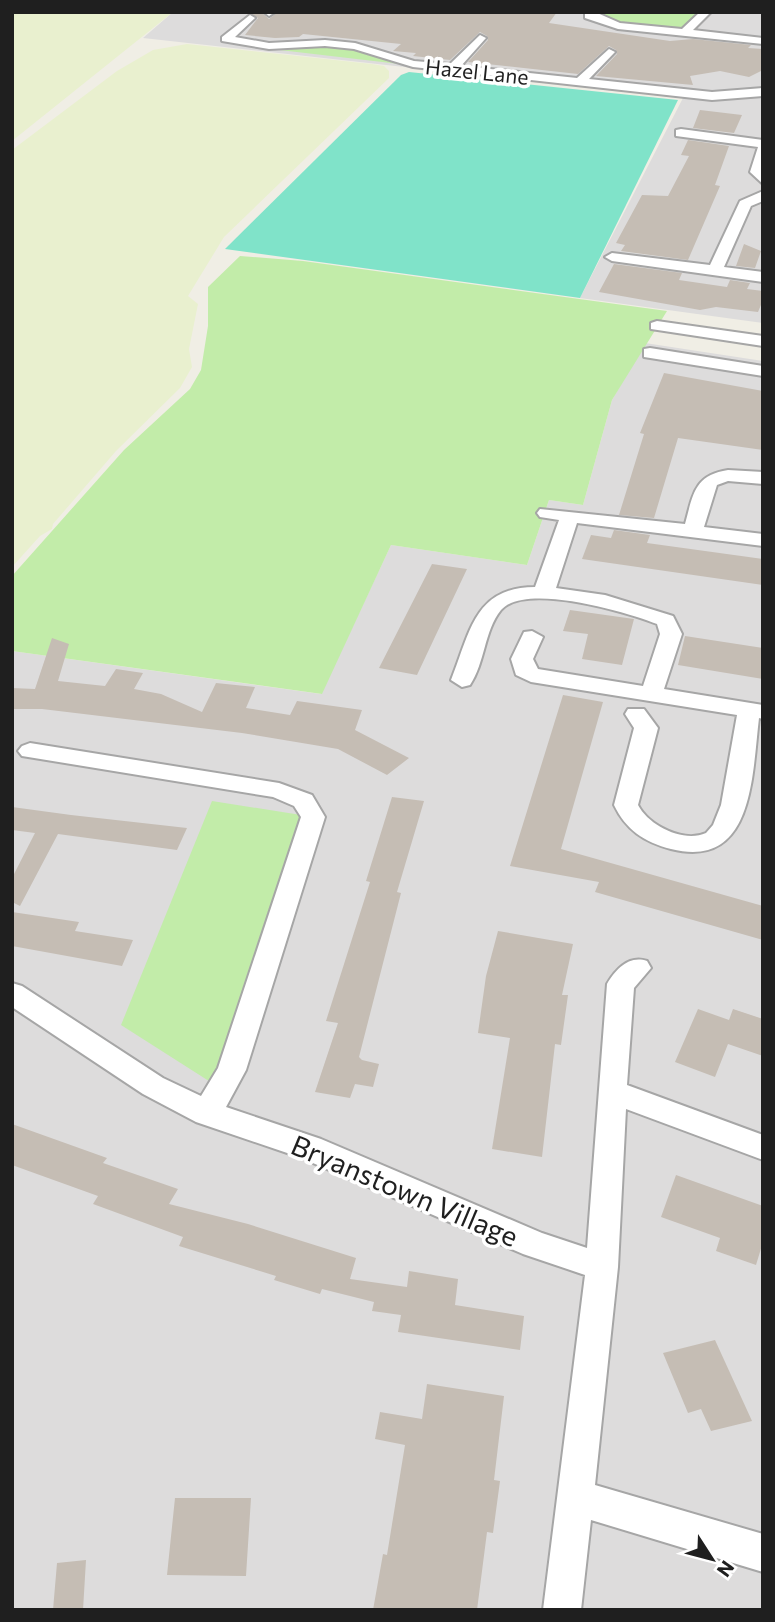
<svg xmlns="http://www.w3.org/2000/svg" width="775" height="1622" viewBox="0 0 775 1622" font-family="Commissioner,sans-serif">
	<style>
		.residential { fill: #dddcdc }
		.farmland { fill: #e9f0cf }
		.grass { fill: #c2eca9 }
		.pitch { fill: #80e3c9 }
		.building { fill: #c5bdb4 }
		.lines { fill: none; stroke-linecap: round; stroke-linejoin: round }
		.minor-casing { stroke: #a6a6a6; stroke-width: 4 }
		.minor { fill: #fff; fill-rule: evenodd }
		.labels { text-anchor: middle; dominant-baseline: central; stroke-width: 7; stroke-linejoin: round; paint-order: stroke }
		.far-street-label { font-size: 21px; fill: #1f1f1f; stroke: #fff }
		.near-street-label { font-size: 28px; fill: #1f1f1f; stroke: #fff }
	</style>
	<rect width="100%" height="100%" fill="#f0eee5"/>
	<!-- residential -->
	<path class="residential" d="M173,12H763V323L580,298L683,98L143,38Z
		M645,343L763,361V1610H12V651L321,694L391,545L527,565L549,500L583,505L612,400Z"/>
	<!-- farmland -->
	<path class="farmland" d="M12,12H173L12,141Z
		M187,44L372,64L384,66L389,71V78L224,237L188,296L198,304L189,349L192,367L180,388L116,451L53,524L52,529L40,536L12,567V150L117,71L153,50Z"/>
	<!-- grass -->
	<path class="grass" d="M594,12H701L678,31L625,26Z
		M319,46C351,45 377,58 408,65L271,49Z
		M240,256L303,261L667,311L612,400L583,505L549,500L527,565L391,545L322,694L12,651V576L124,450L190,389L201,370L208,326V287Z
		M212,801L301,815L297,836L212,1083L121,1025Z"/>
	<!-- pitch -->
	<path class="pitch" d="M409,72L678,100L580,298L225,249L401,75Z"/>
	<!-- building -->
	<path class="building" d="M246,12H261L269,19L278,12H557L549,23L670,41L693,39L751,45L748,48L763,49V70L749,77L720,71L690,76L693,85L596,76L617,54L616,50L609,46L578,74L468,62L488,40L487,36L480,32L450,60L413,56L416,53L393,51L401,44L303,34L299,37L275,38L245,35L258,18Z
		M700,110L742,115L734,133L693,128Z
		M688,140L729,146L715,185L720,186L688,260L621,251L625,245L616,243L642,195L668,196L689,156L681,155Z
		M744,244L761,251L755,268L736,266Z
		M614,264L682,273L679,280L727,287L730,280L750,283L747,289L763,291V300L758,312L716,307L700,310L599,292Z
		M664,373L763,391V450L678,438L654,518L619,515L644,434L640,433Z
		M614,530L650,535L647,543L763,559V585L582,559L591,535L611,538Z
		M432,564L467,569L417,675L379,668Z
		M570,610L634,619L622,665L582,659L588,634L563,631Z
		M685,636L763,648V679L678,665Z
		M52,638L69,644L58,681L105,686L116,669L143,673L134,689L161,694L202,712L216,683L255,687L246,708L290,715L297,701L362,710L355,730L409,758L387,775L338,749L242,733L42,709H12V688L35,689Z
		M563,695L603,702L561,849L763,906V940L595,892L599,882L510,866Z
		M392,797L424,801L397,892L401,893L359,1057L362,1060L379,1064L373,1087L355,1084L350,1098L315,1092L338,1023L326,1021L370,882L366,881Z
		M12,807L71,815L187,828L177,850L58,834L20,906L12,902V878L35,833L12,830Z
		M12,912L79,922L75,931L133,940L122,966L12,946Z
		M498,931L573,944L562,995H568L561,1045L555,1044L542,1157L492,1149L510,1038L478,1033L486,976Z
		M698,1009L729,1020L733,1009L763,1019V1056L728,1044L715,1077L675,1062Z
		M12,1124L107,1158L103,1163L178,1189L169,1204L248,1224L356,1258L350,1279L407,1287L409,1271L458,1279L455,1305L524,1316L520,1350L398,1332L401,1315L372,1311L374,1302L322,1289L320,1294L274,1280L276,1276L179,1246L183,1237L93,1204L98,1196L12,1165Z
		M676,1175L763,1206V1242L756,1265L716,1251L720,1238L661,1217Z
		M715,1340L752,1421L711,1431L701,1409L688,1413L663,1353Z
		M427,1384L504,1396L494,1480L500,1481L493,1533L487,1532L477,1610H373L383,1554L387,1555L405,1445L375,1439L380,1412L422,1419Z
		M175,1498H251L246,1576L167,1575Z
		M86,1560L83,1610H53L57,1563Z"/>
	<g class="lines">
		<!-- minor casing -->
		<g class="minor-casing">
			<path id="minor" d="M264,12H275L269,16Z
				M585,12H595L620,23L682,29L700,12H711L693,30L763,38V44L618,29L585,18Z
				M250,15L255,18L235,37L269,43L325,40L355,43L414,61L450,64L480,35L486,38L461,66L577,78L609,49L615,52L589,79L712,92L763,88V96L712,100L413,67L354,49L325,46L269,49L222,41V37Z
				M681,129L763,140V184L750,172L758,147L676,136V130Z
				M763,191V201L751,206L724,267L763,272V282L612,261L605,257L612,253L710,265L740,201Z
				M657,321L763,336V346L651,329V323Z
				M650,348L763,366V376L644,357V349Z
				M728,470L763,472V484L728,481L717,485L704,527L763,534V546L577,523L556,588L605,595L673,616L682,634L664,689L763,705V719L759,718C752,775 754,870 671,849C644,842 626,830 614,805L634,728L625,714L628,709H644L658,728L638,805C649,826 684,843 706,833L713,825L721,805L737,715L531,682L516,675L511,659L524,632L532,631L543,637L533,659L538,669L643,686L660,634L657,624C627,612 525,582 501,610C484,631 485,663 470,685L462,687L451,680C470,633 474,587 535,587L559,520L540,517L537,513L540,509L685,524C693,495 694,475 728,470Z
				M30,743L279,783L312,795L325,817L246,1070L226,1107L321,1139L542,1233L587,1248L607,984C616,969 629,955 647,961L651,968L634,988L627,1085L763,1135V1160L626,1109L618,1267L595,1485L763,1534V1572L591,1520L581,1610H543L585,1275L523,1254L299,1157L196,1122L143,1094L12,1007V983L22,986L163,1078L201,1096L218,1068L301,817L294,806L273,797L22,756L18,751L22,746Z"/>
		</g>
		<!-- minor -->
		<use href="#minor" class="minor"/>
	</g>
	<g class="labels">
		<!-- far-street labels -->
		<g class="far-street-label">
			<text transform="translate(477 71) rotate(6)">Hazel Lane</text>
		</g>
		<!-- near-street labels -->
		<g class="near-street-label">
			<text transform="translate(405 1190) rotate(23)">Bryanstown Village</text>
		</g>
	</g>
	<!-- border -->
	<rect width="775" height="1622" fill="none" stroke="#1f1f1f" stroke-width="28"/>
	<!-- north arrow -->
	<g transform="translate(712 1559) rotate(126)" stroke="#ffffff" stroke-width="5" paint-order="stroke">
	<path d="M0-5L12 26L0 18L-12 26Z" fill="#1f1f1f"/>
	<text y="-10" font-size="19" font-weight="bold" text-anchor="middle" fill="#1f1f1f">N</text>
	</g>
</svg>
